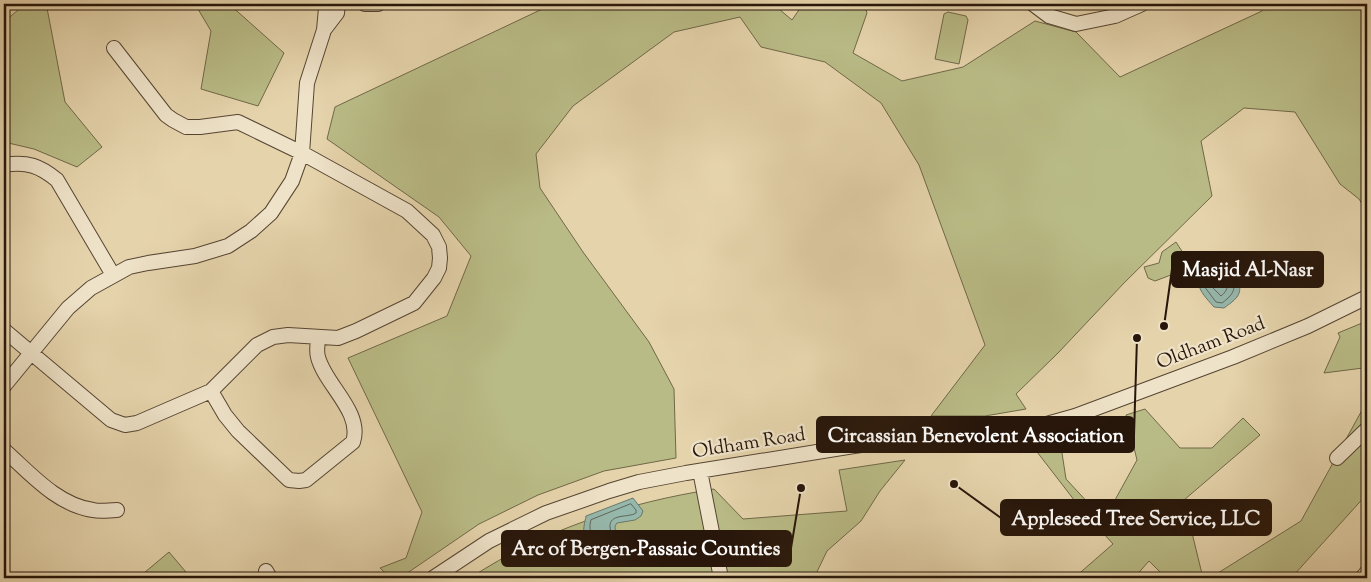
<svg xmlns="http://www.w3.org/2000/svg" width="1371" height="582" viewBox="0 0 1371 582" font-family="'Sorts Mill Goudy',serif">
	<style>
		.green { fill: #b9bb86; stroke: #706848 }
		.water { fill: #96b7ab; stroke: #6a776b }
		.lines { fill: none; stroke-linecap: round; stroke-linejoin: round }
		.shore { stroke: #5e665a; stroke-width: 1 }
		.minor-casing { stroke: #564532; stroke-width: 16 }
		.minor { stroke: #eee2c8; stroke-width: 14 }
		.labels { text-anchor: middle; dominant-baseline: central; stroke-width: 4.5; stroke-linejoin: round; paint-order: stroke }
		.street-label { font-size: 19px; fill: #27160a; stroke: #eee2c8 }
		.leader { fill: none; stroke: #27160a; stroke-width: 2 }
		.callout-dot { fill: #27160a; stroke: #eee2c8; stroke-width: 2 }
		.callout { fill: #27160a; stroke: #27160a; stroke-width: 2 }
		.callout-label { font-size: 20px; text-anchor: middle; font-weight: bold; fill: #fff }
	</style>
	<rect width="100%" height="100%" fill="#e5d3ab"/>
	<filter id="stains"><feTurbulence type="fractalNoise" baseFrequency=".004" numOctaves="4"/><feColorMatrix values="0 0 0 0 .2 0 0 0 0 .09 0 0 0 0 .02 0 0 0 .5 -.17"/></filter>
	<radialGradient id="worn" r=".72"><stop offset=".6" stop-color="#630" stop-opacity="0"/><stop offset="1" stop-color="#630" stop-opacity=".3"/></radialGradient>
	<!-- green -->
	<path class="green" d="M25,4H52L47,8L65,102L102,147L77,167L34,149L4,142V22Z
		M195,4H229L284,53L258,106L201,89L211,31Z
		M553,4H773L792,20L803,4H864L867,13L853,53L902,81L963,67L1035,21L1076,32L1120,77L1262,11L1264,4H1367V212L1359,199L1340,184L1295,112L1244,108L1201,141L1212,196L1124,283L1058,353L1016,394L1026,409L985,416H931L985,345L919,165L881,103L825,62L761,47L740,17L674,32L573,106L536,154L540,188L583,252L649,342L674,389L676,458L604,471L538,495L479,524L400,578H391L380,568L406,558L422,512L348,358L447,316L471,256L439,217L327,139L335,107Z
		M948,12L966,16L968,20L959,64L935,59L944,14Z
		M1176,242L1192,267L1155,281L1148,278L1144,267L1159,263L1162,252Z
		M1367,321V373L1363,368L1324,373L1340,337L1338,333Z
		M1367,401V494L1293,576L1289,578H1210L1301,521Z
		M1145,409L1180,448H1212L1243,418L1260,435L1184,500L1203,578H1166L1149,561L1134,578H1074L1113,544L1078,505L1034,448L1060,440L1066,479L1104,520L1137,460L1126,415Z
		M905,460L880,491L861,521L827,551L814,578H470C545,529 626,503 714,489L743,519L847,511L839,470Z
		M169,552L191,578H138Z"/>
	<!-- water -->
	<path class="water" d="M1215,265L1226,266C1234,273 1245,286 1237,297C1234,301 1228,305 1224,308L1214,307C1198,289 1190,281 1215,265Z
		M633,498L643,511L641,516L635,520L617,523L615,526L616,537C614,540 612,544 608,546C602,548 589,542 585,537C582,531 585,522 586,516Z"/>
	<g class="lines">
		<!-- shore -->
		<path class="shore" d="M1216,271H1224C1238,284 1237,292 1222,303L1216,302L1204,286C1203,278 1210,274 1216,271Z
			M1218,277C1230,279 1230,289 1221,296L1210,285L1213,280Z
			M631,504L636,510V513C629,518 609,513 610,527C610,530 611,532 611,535L608,540C594,543 587,532 591,520Z"/>
		<!-- minor casing -->
		<g class="minor-casing">
			<path id="minor" d="M328,4L326,8L324,30L337,13L338,4
				M365,4H378
				M1033,4L1049,16L1076,24L1115,16L1142,4
				M4,165C27,161 40,166 57,180L113,275
				M4,330L111,420L125,425L137,423L211,391L257,345L273,337L288,335L338,338L356,331L414,303L434,278L439,268L440,258L439,247L433,235L407,211L302,153L238,122L200,127H186L173,120L166,115L114,48
				M4,386L68,308L91,288L129,267L148,263L195,256L228,246L251,231L271,213L292,181L302,153L307,83L324,30
				M211,391L225,415L238,431L289,480L299,481L306,480L353,442C363,412 325,385 318,357C316,351 318,343 318,337
				M4,450C30,473 57,505 93,510C101,512 109,510 117,510
				M1337,458L1367,429
				M700,471L721,578
				M266,571L270,578
				M433,578L489,541L546,513L609,491L639,482L686,473L854,446L925,436H985L1014,433L1075,416L1233,357L1308,326L1367,297
				M1362,578L1367,572"/>
		</g>
		<!-- minor -->
		<use href="#minor" class="minor"/>
	</g>
	<g class="labels">
		<!-- street labels -->
		<g class="street-label">
			<text transform="translate(1211 344) rotate(-21)">Oldham Road</text>
			<text transform="translate(749 444) rotate(-9)">Oldham Road</text>
		</g>
	</g>
	<!-- callouts -->
	<path class="leader" d="M1164 326L1172 269M1137 338L1134 435M954 484L1001 518M801 488L791 548"/>
	<g class="callout-dot">
		<circle cx="1164" cy="326" r="5"/>
		<circle cx="1137" cy="338" r="5"/>
		<circle cx="954" cy="484" r="5"/>
		<circle cx="801" cy="488" r="5"/>
	</g>
	<g class="callout">
		<rect x="1172" y="252" width="151" height="35" rx="5"/>
		<rect x="817" y="417" width="317" height="35" rx="5"/>
		<rect x="1001" y="500" width="270" height="35" rx="5"/>
		<rect x="502" y="531" width="289" height="35" rx="5"/>
	</g>
	<g class="callout-label">
		<text x="1248" y="276">Masjid Al-Nasr</text>
		<text x="976" y="442">Circassian Benevolent Association</text>
		<text x="1136" y="525">Appleseed Tree Service, LLC</text>
		<text x="646" y="555">Arc of Bergen-Passaic Counties</text>
	</g>
	<!-- margin -->
	<rect width="1371" height="582" fill="none" stroke="#e5d3ab" stroke-width="20"/>
	<rect x="5" y="5" width="1361" height="572" fill="none" stroke="#27160a" stroke-width="2.5"/>
	<rect x="10" y="10" width="1351" height="562" fill="none" stroke="#27160a"/>
	<rect width="100%" height="100%" filter="url(#stains)"/>
	<rect width="100%" height="100%" fill="url(#worn)"/>
</svg>
